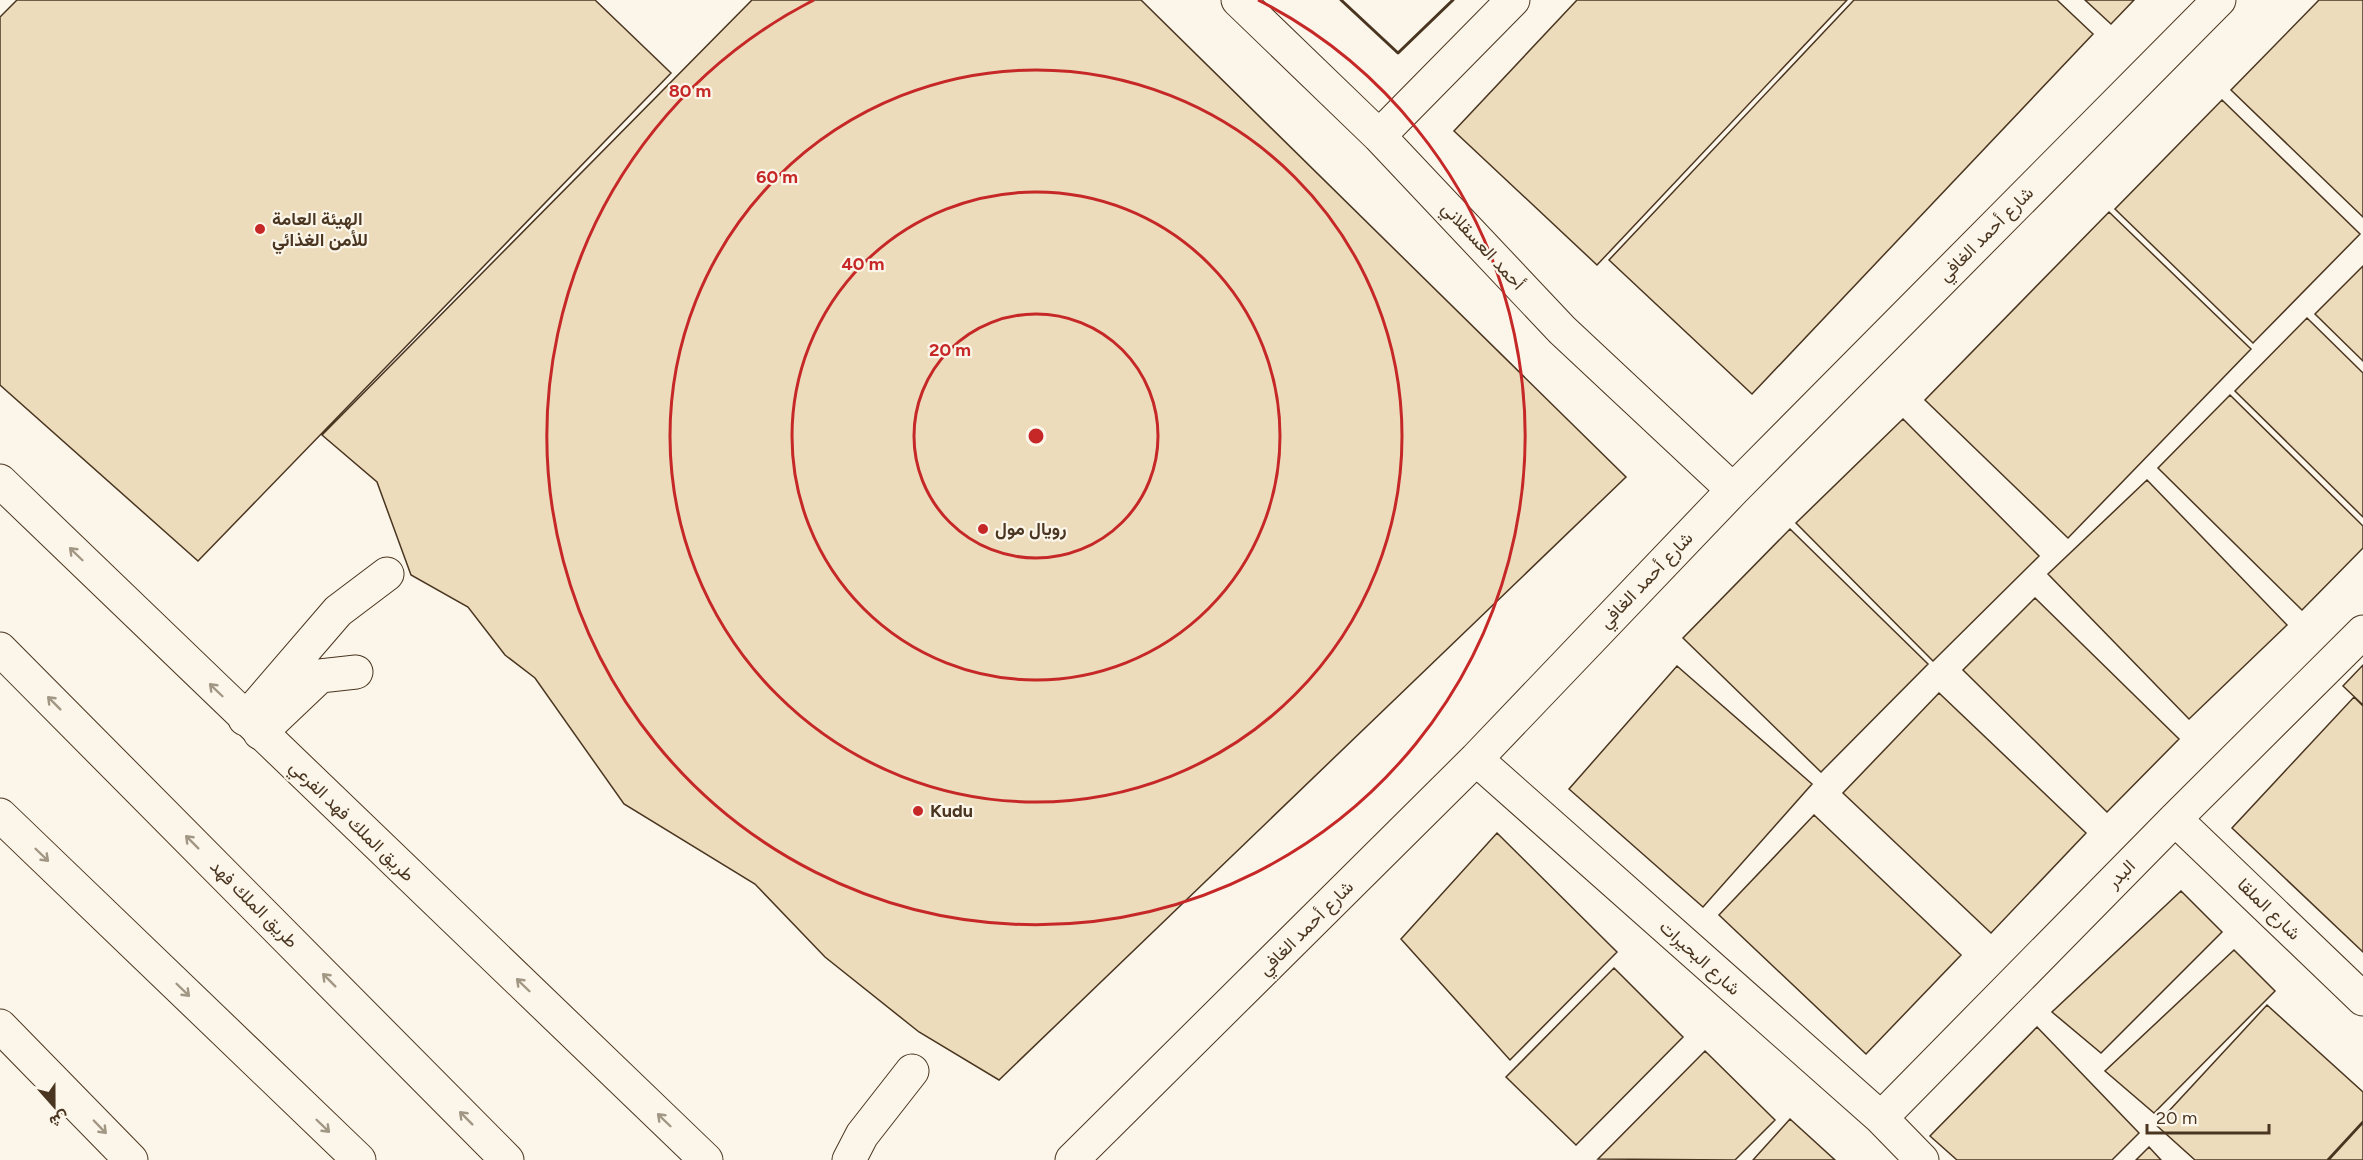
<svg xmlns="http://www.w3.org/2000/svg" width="2363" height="1160" viewBox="0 0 2363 1160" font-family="Figtree,Vazirmatn,sans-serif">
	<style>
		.building { fill: #ecdcbc; stroke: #4a3520; stroke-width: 1.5 }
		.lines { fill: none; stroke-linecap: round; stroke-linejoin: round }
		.minor-casing { stroke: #4a3520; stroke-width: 35 }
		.major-casing { stroke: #4a3520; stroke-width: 35 }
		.highway-casing { stroke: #4a3520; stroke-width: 35 }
		.minor { stroke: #fbf6e9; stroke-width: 33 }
		.major { stroke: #fbf6e9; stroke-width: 33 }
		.highway { stroke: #fbf6e9; stroke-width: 33 }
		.wall { stroke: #4a3520; stroke-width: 3 }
		.oneway { stroke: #a29684 }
		.ring { fill: none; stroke: #c62828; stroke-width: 3 }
		.poi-dot { fill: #c62828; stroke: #fbf6e9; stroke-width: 2 }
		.labels { text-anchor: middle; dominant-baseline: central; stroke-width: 4.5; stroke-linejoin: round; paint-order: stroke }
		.poi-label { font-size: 18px; font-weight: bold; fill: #4a3520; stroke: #fbf6e9; text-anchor: start }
		.street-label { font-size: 18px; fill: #4a3520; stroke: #fbf6e9 }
		.centre { fill: #c62828; stroke: #fbf6e9; stroke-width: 3 }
		.ring-label { font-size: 18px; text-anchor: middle; font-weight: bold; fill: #c62828; stroke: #fbf6e9; stroke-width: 4.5; stroke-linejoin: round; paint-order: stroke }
	</style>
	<rect width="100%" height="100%" fill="#fbf6e9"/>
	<!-- building -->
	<path class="building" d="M17,0H595L671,73L198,561L0,385V17Z
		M752,0H1141L1626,477L999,1080L919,1032L825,957L755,884L624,804L535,678L505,655L468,607L411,575L377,482L322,435Z
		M1577,0H1847L1597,265L1454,131Z
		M1854,0H2057L2093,34L1752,394L1609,260Z
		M2085,0H2134L2111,24Z
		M2319,0H2363V217L2231,90Z
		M2222,100L2360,234L2253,343L2115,209Z
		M2109,212L2251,349L2068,538L1925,400Z
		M2363,266V361L2315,314Z
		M2307,318L2363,373V517L2235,391Z
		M2230,395L2363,526V548L2302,610L2158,468Z
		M1903,419L2039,556L1933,661L1796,523Z
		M2147,480L2287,625L2189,719L2048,574Z
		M1790,529L1928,664L1821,772L1683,638Z
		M2035,598L2179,739L2107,812L1963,670Z
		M2363,665V705L2343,686Z
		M1677,666L1812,784L1703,907L1569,789Z
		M1939,693L2086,833L1991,933L1843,793Z
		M2354,697L2363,706V952L2232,828Z
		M1814,815L1961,955L1866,1054L1719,915Z
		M1497,833L1617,952L1510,1060L1401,939Z
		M2181,891L2222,932L2101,1053L2052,1012Z
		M2234,950L2275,991L2154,1113L2105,1071Z
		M1614,968L1683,1037L1576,1145L1506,1077Z
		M2267,1005L2363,1092V1121L2327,1160H2195L2156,1125Z
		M2037,1027L2139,1133L2112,1160H1957L1930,1136Z
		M1705,1051L1775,1120L1735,1160L1598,1159Z
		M1790,1119L1835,1160H1753Z
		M2363,1123V1160H2329Z
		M2149,1147L2161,1160H2136Z"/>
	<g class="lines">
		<!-- minor casing -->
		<g class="minor-casing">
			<path id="minor" d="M1238,0L1379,136L1562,330L1733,490
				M1379,136L1513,0
				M245,719L338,611L387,574
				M260,733L320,676L356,672
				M1476,759L1881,1118L1922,1160
				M2175,819L2363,999
				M1881,1118L2175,819L2363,632
				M849,1160L862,1135L912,1071
				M1072,1160L1476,759L1733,490L2219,0"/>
		</g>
		<!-- major casing -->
		<g class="major-casing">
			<path id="major" d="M0,481L706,1160
				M0,1026L131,1160"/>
		</g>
		<!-- highway casing -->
		<g class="highway-casing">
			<path id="highway" d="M0,649L507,1160
				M0,815L359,1160"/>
		</g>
		<!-- minor -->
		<use href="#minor" class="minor"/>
		<!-- major -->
		<use href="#major" class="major"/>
		<!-- highway -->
		<use href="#highway" class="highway"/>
		<!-- wall -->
		<path class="wall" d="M1341,0L1398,53L1453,0"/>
	</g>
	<!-- one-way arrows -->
	<defs><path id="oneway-shaft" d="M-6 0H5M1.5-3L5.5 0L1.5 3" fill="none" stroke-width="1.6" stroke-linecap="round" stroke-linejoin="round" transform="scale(1.5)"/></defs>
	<g class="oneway">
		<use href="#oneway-shaft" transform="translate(76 554) rotate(-136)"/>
		<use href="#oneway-shaft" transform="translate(216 690) rotate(-136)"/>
		<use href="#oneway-shaft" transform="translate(54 703) rotate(-135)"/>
		<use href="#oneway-shaft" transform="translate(192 842) rotate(-135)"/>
		<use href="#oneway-shaft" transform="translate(42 855) rotate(44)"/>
		<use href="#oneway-shaft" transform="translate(329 980) rotate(-135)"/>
		<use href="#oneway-shaft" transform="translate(523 985) rotate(-136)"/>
		<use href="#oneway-shaft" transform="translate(183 990) rotate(44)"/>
		<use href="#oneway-shaft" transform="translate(466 1118) rotate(-135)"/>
		<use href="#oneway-shaft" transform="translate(664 1120) rotate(-136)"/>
		<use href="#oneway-shaft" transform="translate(323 1126) rotate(44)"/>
		<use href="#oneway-shaft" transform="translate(100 1127) rotate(46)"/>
	</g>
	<!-- distance rings -->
	<g class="ring">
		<circle cx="1036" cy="436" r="122"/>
		<circle cx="1036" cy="436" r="244"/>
		<circle cx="1036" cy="436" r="366"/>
		<path d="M1258 0A489 489 0 1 1 814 0"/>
	</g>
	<!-- markers -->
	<g class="poi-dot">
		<circle cx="260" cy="229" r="6"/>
		<circle cx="983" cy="529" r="6"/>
		<circle cx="918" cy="811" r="6"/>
	</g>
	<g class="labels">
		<!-- poi labels -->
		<g class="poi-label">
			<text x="272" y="219">الهيئة العامة<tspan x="272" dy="21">للأمن الغذائي</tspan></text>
			<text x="995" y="529">رويال مول</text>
			<text x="930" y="811">Kudu</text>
		</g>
		<!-- street labels -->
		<g class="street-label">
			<text transform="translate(1986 234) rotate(-45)">شارع أحمد الغافي</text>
			<text transform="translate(1483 246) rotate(47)">أحمد العسقلاني</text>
			<text transform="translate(1646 580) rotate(-46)">شارع أحمد الغافي</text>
			<text transform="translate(352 821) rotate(44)">طريق الملك فهد الفرعي</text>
			<text transform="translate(2121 874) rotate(-45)">البدر</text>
			<text transform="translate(254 904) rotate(45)">طريق الملك فهد</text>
			<text transform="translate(2269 909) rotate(44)">شارع الملقا</text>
			<text transform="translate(1306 928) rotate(-45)">شارع أحمد الغافي</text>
			<text transform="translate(1700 958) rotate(42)">شارع البحيرات</text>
		</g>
	</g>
	<circle cx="1036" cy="436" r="9" class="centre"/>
	<g class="ring-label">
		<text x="690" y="97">80 m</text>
		<text x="777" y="183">60 m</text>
		<text x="863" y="270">40 m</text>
		<text x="950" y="356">20 m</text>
	</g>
	<!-- north arrow -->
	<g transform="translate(54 1106) rotate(159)" stroke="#fbf6e9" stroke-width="4.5" paint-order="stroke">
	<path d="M0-4.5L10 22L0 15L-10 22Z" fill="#4a3520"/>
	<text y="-9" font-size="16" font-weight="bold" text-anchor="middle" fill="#4a3520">ش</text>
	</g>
	<!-- scale -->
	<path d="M2147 1124v9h122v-9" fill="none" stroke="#4a3520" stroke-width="3"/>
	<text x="2156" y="1124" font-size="18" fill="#4a3520" stroke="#fbf6e9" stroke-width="4.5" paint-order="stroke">20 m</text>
</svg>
